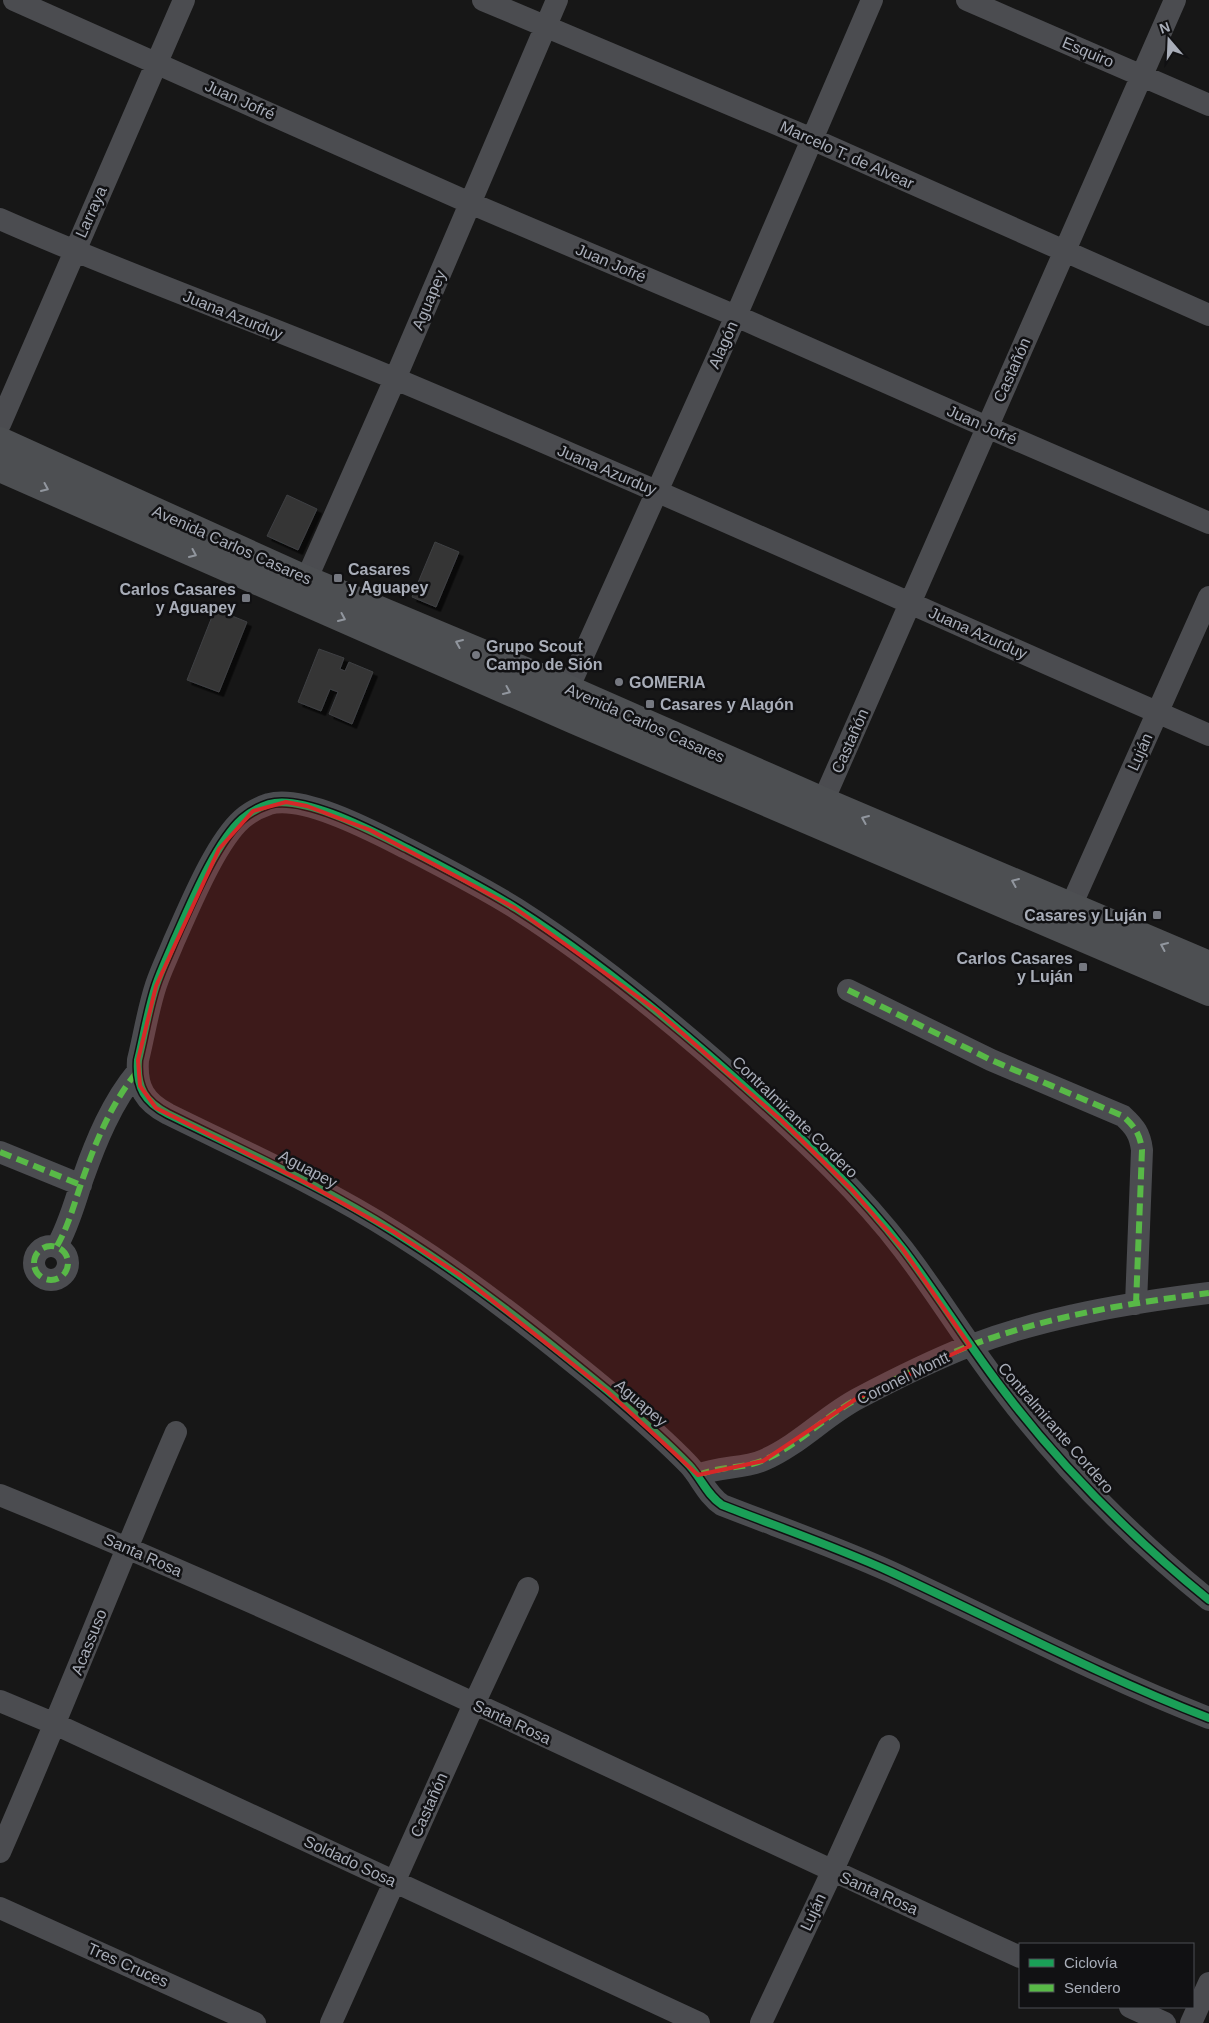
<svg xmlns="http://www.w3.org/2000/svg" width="1209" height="2023" viewBox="0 0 1209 2023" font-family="Helvetica,sans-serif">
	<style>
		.building { fill: #353536; stroke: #3f4043; filter: url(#shadow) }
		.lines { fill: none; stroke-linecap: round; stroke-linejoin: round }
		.minor { stroke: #4b4c50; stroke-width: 22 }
		.major { stroke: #4d4f52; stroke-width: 28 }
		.quiet { stroke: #58b947; stroke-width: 6; stroke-dasharray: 12 6; stroke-linecap: butt }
		.cycleway-casing { stroke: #111113; stroke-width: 11 }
		.cycleway { stroke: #1a9f57; stroke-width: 8 }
		.oneway { stroke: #91969e }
		.marked { fill: #d62828; fill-opacity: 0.2; stroke: #d62828; stroke-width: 4; stroke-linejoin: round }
		.poi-dot { fill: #757880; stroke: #111113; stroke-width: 2 }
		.labels { text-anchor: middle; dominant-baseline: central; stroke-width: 5; stroke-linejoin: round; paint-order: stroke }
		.street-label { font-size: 16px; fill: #a8adb8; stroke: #111113 }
		.poi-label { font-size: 16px; font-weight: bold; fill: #a8adb8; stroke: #111113; text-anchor: start }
	</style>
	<defs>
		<filter id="shadow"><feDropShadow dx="4.5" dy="4.5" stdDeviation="0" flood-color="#0009"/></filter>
	</defs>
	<rect width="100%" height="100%" fill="#171717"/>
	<!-- building -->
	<path class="building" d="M287,495L317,509L298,550L267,536Z
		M435,542L459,552L436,607L412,597Z
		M215,609L247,622L219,692L187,680Z
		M319,649L344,658L340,669L345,671L349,662L373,672L352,724L329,714L338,692L330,689L321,711L298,702Z"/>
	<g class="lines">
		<!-- minor -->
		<path class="minor" d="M14,0L470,203L736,316L987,427L1209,523
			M483,0L812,139L1209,315
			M967,0L1209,105
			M0,219C131,277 266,324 398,380C670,494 938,617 1209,735
			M0,424L184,0
			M299,596L395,379L557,0
			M568,689L736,316L872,0
			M817,815L1175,0
			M1071,906L1209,597
			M848,990L991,1060L1123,1116C1135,1127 1140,1134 1142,1150L1136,1304
			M0,1152L81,1185
			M34 1263a17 17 0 1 1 34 0a17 17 0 1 1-34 0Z
			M57,1246C69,1225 75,1201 83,1178C96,1141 112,1102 137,1072
			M698,1475C720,1466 743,1469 764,1460C799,1445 826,1415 859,1398C895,1379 931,1361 969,1346C1045,1317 1128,1303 1209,1293
			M0,1495C346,1636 681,1803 1020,1957
			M1209,1600C1135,1540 1065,1471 1007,1395C970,1348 939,1296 903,1249C860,1193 808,1144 756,1097C681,1029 603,964 517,909C482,887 445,868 408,849C376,833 304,794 269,804C260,807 249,813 242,819C215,843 189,908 174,941C168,956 161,970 156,985C148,1009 144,1036 138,1060C136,1088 145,1102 168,1114C245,1152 324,1187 396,1233C471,1280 540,1335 608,1391C635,1414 664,1439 689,1465C701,1478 707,1495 722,1505C778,1527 836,1547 891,1572C997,1621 1100,1676 1209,1718
			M0,1701L55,1724L699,2023
			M0,1852C61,1713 116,1571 176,1432
			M0,1908L255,2023
			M1130,2007L1165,2023
			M331,2023L474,1704L528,1588
			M761,2023L832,1872L889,1746
			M1191,2023L1209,1983"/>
		<!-- major -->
		<path class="major" d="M0,441L307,580L568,689L823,801L1209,965
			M0,468L574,720L1209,992"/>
		<!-- quiet -->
		<path class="quiet" d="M848,990L991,1060L1123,1116C1135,1127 1140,1134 1142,1150L1136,1304
			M0,1152L81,1185
			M34 1263a17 17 0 1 1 34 0a17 17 0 1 1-34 0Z
			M57,1246C69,1225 75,1201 83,1178C96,1141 112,1102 137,1072
			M698,1475C720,1466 743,1469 764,1460C799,1445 826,1415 859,1398C895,1379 931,1361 969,1346C1045,1317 1128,1303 1209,1293"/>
		<!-- cycleway casing -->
		<g class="cycleway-casing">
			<path id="cycleway" d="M1209,1600C1135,1540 1065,1471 1007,1395C970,1348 939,1296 903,1249C860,1193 808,1144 756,1097C681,1029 603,964 517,909C482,887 445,868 408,849C376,833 304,794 269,804C260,807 249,813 242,819C215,843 189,908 174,941C168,956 161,970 156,985C148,1009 144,1036 138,1060C136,1088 145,1102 168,1114C245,1152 324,1187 396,1233C471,1280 540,1335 608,1391C635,1414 664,1439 689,1465C701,1478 707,1495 722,1505C778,1527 836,1547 891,1572C997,1621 1100,1676 1209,1718"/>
		</g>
		<!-- cycleway -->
		<use href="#cycleway" class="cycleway"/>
	</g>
	<!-- one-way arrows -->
	<defs><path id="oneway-chevron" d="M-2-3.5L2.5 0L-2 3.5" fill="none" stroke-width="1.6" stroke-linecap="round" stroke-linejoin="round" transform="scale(1.25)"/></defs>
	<g class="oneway">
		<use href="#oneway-chevron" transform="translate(45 488) rotate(24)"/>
		<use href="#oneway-chevron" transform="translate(193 554) rotate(24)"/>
		<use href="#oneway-chevron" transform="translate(342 618) rotate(24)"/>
		<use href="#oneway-chevron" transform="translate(459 643) rotate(-157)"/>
		<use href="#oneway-chevron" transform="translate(507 691) rotate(24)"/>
		<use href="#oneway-chevron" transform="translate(865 819) rotate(-157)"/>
		<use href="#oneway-chevron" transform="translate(1015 882) rotate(-157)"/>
		<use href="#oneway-chevron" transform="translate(1164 946) rotate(-156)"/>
	</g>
	<!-- marked area -->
	<path class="marked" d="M286,802L307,806L370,830L515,908L656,1010L782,1121L853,1191L902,1248L970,1346L856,1399L763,1461L698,1475L608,1392L461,1276L394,1232L308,1184L156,1108L140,1086L138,1060L156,986L219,849L253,811Z"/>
	<!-- markers -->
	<g class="poi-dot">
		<rect x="333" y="573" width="10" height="10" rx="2.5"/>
		<rect x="241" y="593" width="10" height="10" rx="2.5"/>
		<circle cx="476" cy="655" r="5"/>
		<circle cx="619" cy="682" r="5"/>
		<rect x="645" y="699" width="10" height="10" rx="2.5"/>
		<rect x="1152" y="910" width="10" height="10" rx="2.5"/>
		<rect x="1078" y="962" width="10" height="10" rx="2.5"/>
	</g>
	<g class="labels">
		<!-- street labels -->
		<g class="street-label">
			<text transform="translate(1088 52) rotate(23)">Esquiro</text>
			<text transform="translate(240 100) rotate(24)">Juan Jofré</text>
			<text transform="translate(847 155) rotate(24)">Marcelo T. de Alvear</text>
			<text transform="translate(91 212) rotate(-66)">Larraya</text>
			<text transform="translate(611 263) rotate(23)">Juan Jofré</text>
			<text transform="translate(429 300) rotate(-67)">Aguapey</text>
			<text transform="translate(233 315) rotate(22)">Juana Azurduy</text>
			<text transform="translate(723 345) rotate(-66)">Alagón</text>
			<text transform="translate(1012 370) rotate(-66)">Castañón</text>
			<text transform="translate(982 425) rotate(24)">Juan Jofré</text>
			<text transform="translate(607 470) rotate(23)">Juana Azurduy</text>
			<text transform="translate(232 545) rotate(24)">Avenida Carlos Casares</text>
			<text transform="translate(978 633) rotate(24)">Juana Azurduy</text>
			<text transform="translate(645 723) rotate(24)">Avenida Carlos Casares</text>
			<text transform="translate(850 741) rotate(-66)">Castañón</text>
			<text transform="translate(1140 752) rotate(-66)">Luján</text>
			<text transform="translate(795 1117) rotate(44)">Contralmirante Cordero</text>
			<text transform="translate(308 1169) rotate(28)">Aguapey</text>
			<text transform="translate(903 1378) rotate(-26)">Coronel Montt</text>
			<text transform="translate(641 1403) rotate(41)">Aguapey</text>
			<text transform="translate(1056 1428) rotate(49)">Contralmirante Cordero</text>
			<text transform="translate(143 1555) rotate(24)">Santa Rosa</text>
			<text transform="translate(89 1642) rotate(-68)">Acassuso</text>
			<text transform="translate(512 1722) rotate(25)">Santa Rosa</text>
			<text transform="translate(429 1805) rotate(-66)">Castañón</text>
			<text transform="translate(350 1861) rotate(25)">Soldado Sosa</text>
			<text transform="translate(879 1893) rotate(24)">Santa Rosa</text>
			<text transform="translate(813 1912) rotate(-65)">Luján</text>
			<text transform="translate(128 1965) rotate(24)">Tres Cruces</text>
		</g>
		<!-- poi labels -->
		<g class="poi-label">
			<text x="348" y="569">Casares<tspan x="348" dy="18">y Aguapey</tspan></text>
			<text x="236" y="589" text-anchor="end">Carlos Casares<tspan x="236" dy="18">y Aguapey</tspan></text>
			<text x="486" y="646">Grupo Scout<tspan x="486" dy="18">Campo de Sión</tspan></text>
			<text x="629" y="682">GOMERIA</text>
			<text x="660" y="704">Casares y Alagón</text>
			<text x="1147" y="915" text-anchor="end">Casares y Luján</text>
			<text x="1073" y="958" text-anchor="end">Carlos Casares<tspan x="1073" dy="18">y Luján</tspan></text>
		</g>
	</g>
	<!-- legend -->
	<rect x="1019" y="1943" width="175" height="65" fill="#111113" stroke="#4d4f55"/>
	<rect x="1029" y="1959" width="25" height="8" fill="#1a9f57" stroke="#4d4f55"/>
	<text x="1064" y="1968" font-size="15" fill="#a8adb8">Ciclovía</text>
	<rect x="1029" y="1984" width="25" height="8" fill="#58b947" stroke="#4d4f55"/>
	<text x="1064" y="1993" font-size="15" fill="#a8adb8">Sendero</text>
	<!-- north arrow -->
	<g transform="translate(1169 40) rotate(341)" stroke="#111113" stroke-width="4" paint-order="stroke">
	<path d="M0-4L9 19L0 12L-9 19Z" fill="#a8adb8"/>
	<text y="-8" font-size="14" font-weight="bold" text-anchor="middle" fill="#a8adb8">N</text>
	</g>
</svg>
